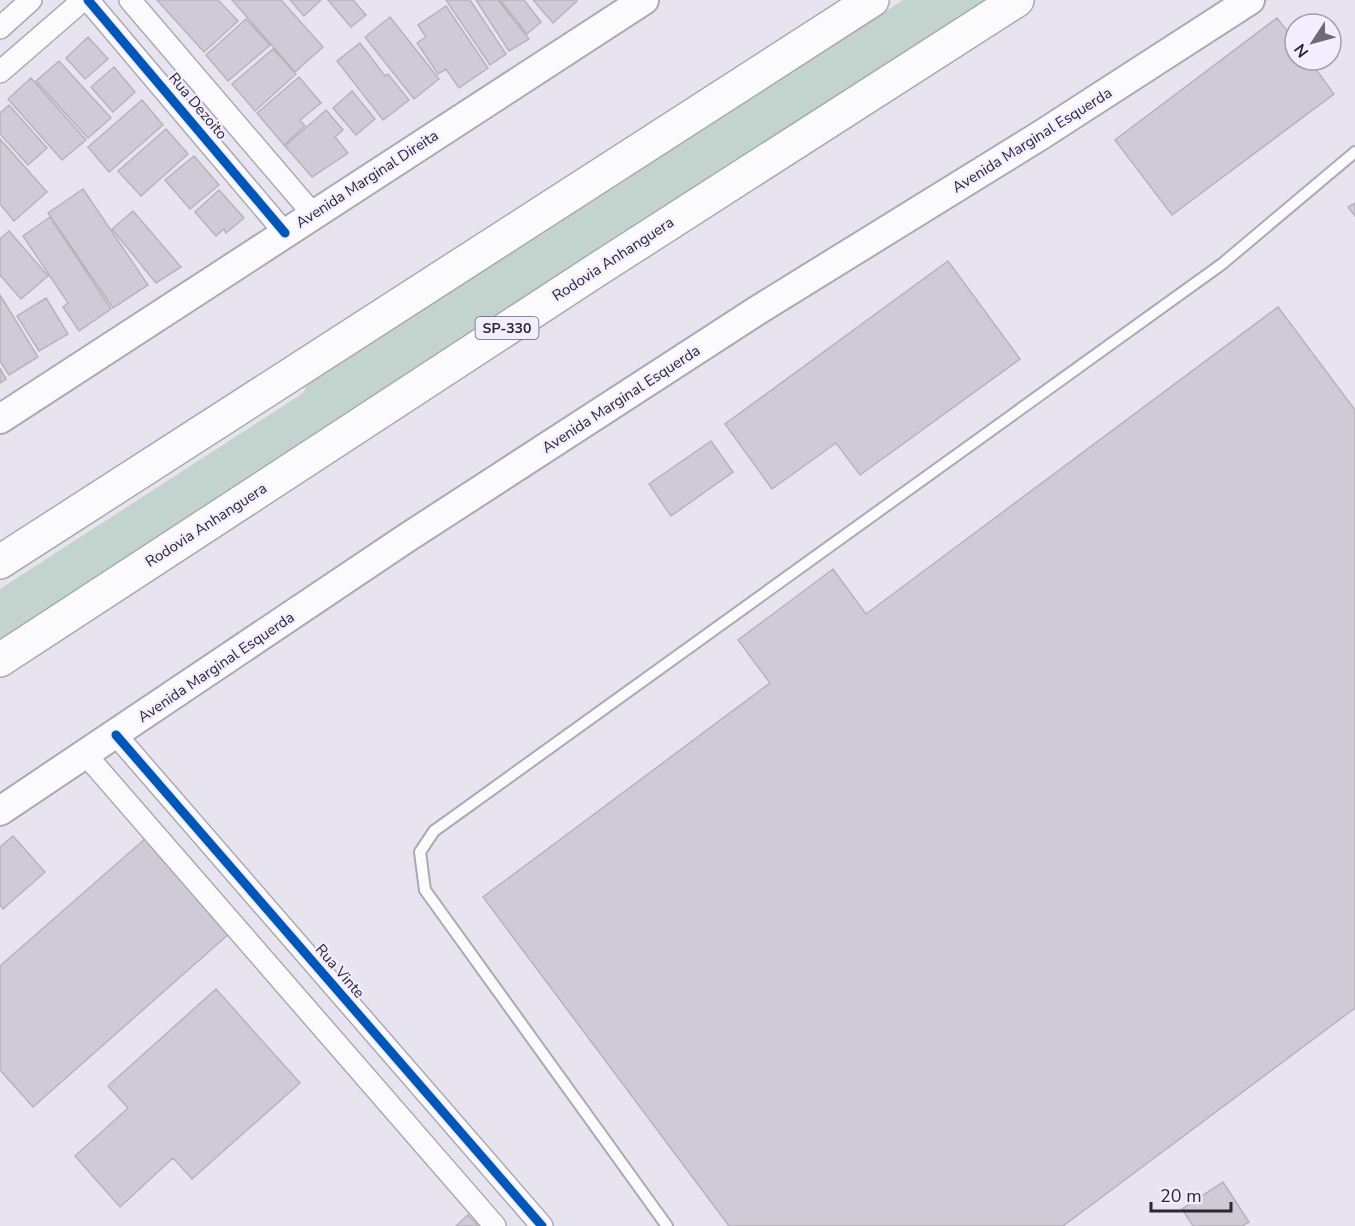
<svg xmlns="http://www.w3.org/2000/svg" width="1355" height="1226" viewBox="0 0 1355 1226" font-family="'Nunito Sans',sans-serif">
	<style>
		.green { fill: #c3d3ce }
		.building { fill: #cfcad6; stroke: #b7b2bc; stroke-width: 1.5 }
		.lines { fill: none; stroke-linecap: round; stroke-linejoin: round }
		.service-casing { stroke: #aca9b2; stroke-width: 14 }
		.minor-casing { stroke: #aca9b2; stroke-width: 24 }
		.secondary-casing { stroke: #aca9b2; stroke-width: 32 }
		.motorway-casing { stroke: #aca9b2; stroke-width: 36 }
		.service { stroke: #fbfbfd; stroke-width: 10 }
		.minor { stroke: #fbfbfd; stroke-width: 21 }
		.secondary { stroke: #fbfbfd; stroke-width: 28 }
		.motorway { stroke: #fbfbfd; stroke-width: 33 }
		.cycleway-casing { stroke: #f2edff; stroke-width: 13 }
		.cycleway { stroke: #0057b8; stroke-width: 9 }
		.labels { text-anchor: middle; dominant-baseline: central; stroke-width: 4.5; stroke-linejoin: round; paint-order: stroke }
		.shield { fill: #f2edff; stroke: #67636e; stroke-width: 1.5 }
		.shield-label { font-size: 14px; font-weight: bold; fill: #2b2830 }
		.street-label { font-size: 15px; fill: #2b2830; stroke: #f2edff }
	</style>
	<rect width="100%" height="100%" fill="#e7e4f0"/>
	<!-- green -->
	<path class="green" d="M903,0H991L0,639V589L303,393L308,383Z"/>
	<!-- building -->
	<path class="building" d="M157,0H218L238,21L204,52Z
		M232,0H281L323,47L295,72Z
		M290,0H321L304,16Z
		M328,0H353L366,15L351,27Z
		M446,0H470L506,54L490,65Z
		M476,0H498L529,39L509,51Z
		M500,0H524L541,22L527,34Z
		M533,0H576L577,1L553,23Z
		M446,6L488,68L459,88L446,69L438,74L417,43L426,37L418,25Z
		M390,17L439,79L414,99L365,37Z
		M1277,18L1295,41V60H1309L1334,94L1172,215L1115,140Z
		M246,19L270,45L228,81L206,55Z
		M88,37L108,59L85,79L66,58Z
		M360,43L385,76L388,74L409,100L383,120L337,61Z
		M273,49L296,74L255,111L232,84Z
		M59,61L111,118L88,138L36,81Z
		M114,67L135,92L113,112L91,87Z
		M299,77L321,103L300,120L305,126L284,145L257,113Z
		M31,78L86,140L62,160L8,99Z
		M352,91L375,119L356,135L333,108Z
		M142,100L163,125L109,172L88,147Z
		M9,105L47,148L28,165L0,134V113Z
		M326,110L343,130L335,137L348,153L312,177L285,146Z
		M166,129L188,154L141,196L118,171Z
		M0,139L47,192L14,221L0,204Z
		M194,156L219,185L190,209L165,180Z
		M83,189L148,285L113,308L48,213Z
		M219,190L244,218L226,233L224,229L216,236L195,212Z
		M1355,203V216L1348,207Z
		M133,211L181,267L156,283L112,229Z
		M50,217L111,309L79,331L63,307L68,303L23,236Z
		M9,231L48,276L21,299L0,275V239Z
		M948,261L1020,359L860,475L836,443L772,489L725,424Z
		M0,295L38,357L9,375L0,361Z
		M46,298L68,334L39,351L17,316Z
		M1278,307L1355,410V1008L1063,1226H729L483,897L770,683L738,640L833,569L866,614Z
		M0,368L6,379L0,383Z
		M711,441L733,472L671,516L649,484Z
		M13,836L45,872L3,909L0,905V847Z
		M146,838L230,933L33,1107L0,1070V966Z
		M216,989L300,1083L192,1179L173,1158L120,1207L75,1156L128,1108L108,1086Z
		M1223,1182L1249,1222L1242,1226H1193L1182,1209Z
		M468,1215L478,1226H456Z"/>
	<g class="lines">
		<!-- service casing -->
		<g class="service-casing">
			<path id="service" d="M667,1226L425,890L420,852L434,831L1222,264L1355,152"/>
		</g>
		<!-- minor casing -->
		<g class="minor-casing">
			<path id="minor" d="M88,0L285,233
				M130,0L313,214
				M0,28L31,0
				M0,72L83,0
				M116,735L542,1226
				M86,755L495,1226"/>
		</g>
		<!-- secondary casing -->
		<g class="secondary-casing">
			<path id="secondary" d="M0,419L644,0
				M0,811L405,539L758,310L1041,135L1250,0"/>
		</g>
		<!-- motorway casing -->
		<g class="motorway-casing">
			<path id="motorway" d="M0,562L872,0
				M0,660L595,271L1017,0"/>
		</g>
		<!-- service -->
		<use href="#service" class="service"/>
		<!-- minor -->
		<use href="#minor" class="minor"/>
		<!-- secondary -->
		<use href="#secondary" class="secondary"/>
		<!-- motorway -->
		<use href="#motorway" class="motorway"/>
		<!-- cycleway casing -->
		<g class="cycleway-casing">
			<path id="cycleway" d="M88,0L285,233
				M116,735L542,1226"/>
		</g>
		<!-- cycleway -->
		<use href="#cycleway" class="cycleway"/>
	</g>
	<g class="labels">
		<!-- shield labels -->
		<rect class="shield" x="475.5" y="317" width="63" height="22" rx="4.5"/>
		<g class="shield-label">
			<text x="507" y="328">SP-330</text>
		</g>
		<!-- street labels -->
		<g class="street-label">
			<text transform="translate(198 106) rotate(50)">Rua Dezoito</text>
			<text transform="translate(1032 140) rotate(-32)">Avenida Marginal Esquerda</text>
			<text transform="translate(367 179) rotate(-33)">Avenida Marginal Direita</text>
			<text transform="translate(613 259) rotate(-33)">Rodovia Anhanguera</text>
			<text transform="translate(621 399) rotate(-33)">Avenida Marginal Esquerda</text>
			<text transform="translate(206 525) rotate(-33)">Rodovia Anhanguera</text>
			<text transform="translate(216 667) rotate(-34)">Avenida Marginal Esquerda</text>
			<text transform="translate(340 971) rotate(49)">Rua Vinte</text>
		</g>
	</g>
	<!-- north arrow -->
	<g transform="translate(1313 42) rotate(234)"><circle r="28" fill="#f2edff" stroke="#a29eac" stroke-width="1.5"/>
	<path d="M0-4.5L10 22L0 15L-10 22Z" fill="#6d6a73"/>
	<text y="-9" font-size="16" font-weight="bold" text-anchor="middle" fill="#2b2830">N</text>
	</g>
	<!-- scale -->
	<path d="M1151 1202v9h80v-9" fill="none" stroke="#2b2830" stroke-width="3"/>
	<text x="1160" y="1202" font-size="18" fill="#2b2830" stroke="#f2edff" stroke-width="4.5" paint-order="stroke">20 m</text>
</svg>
